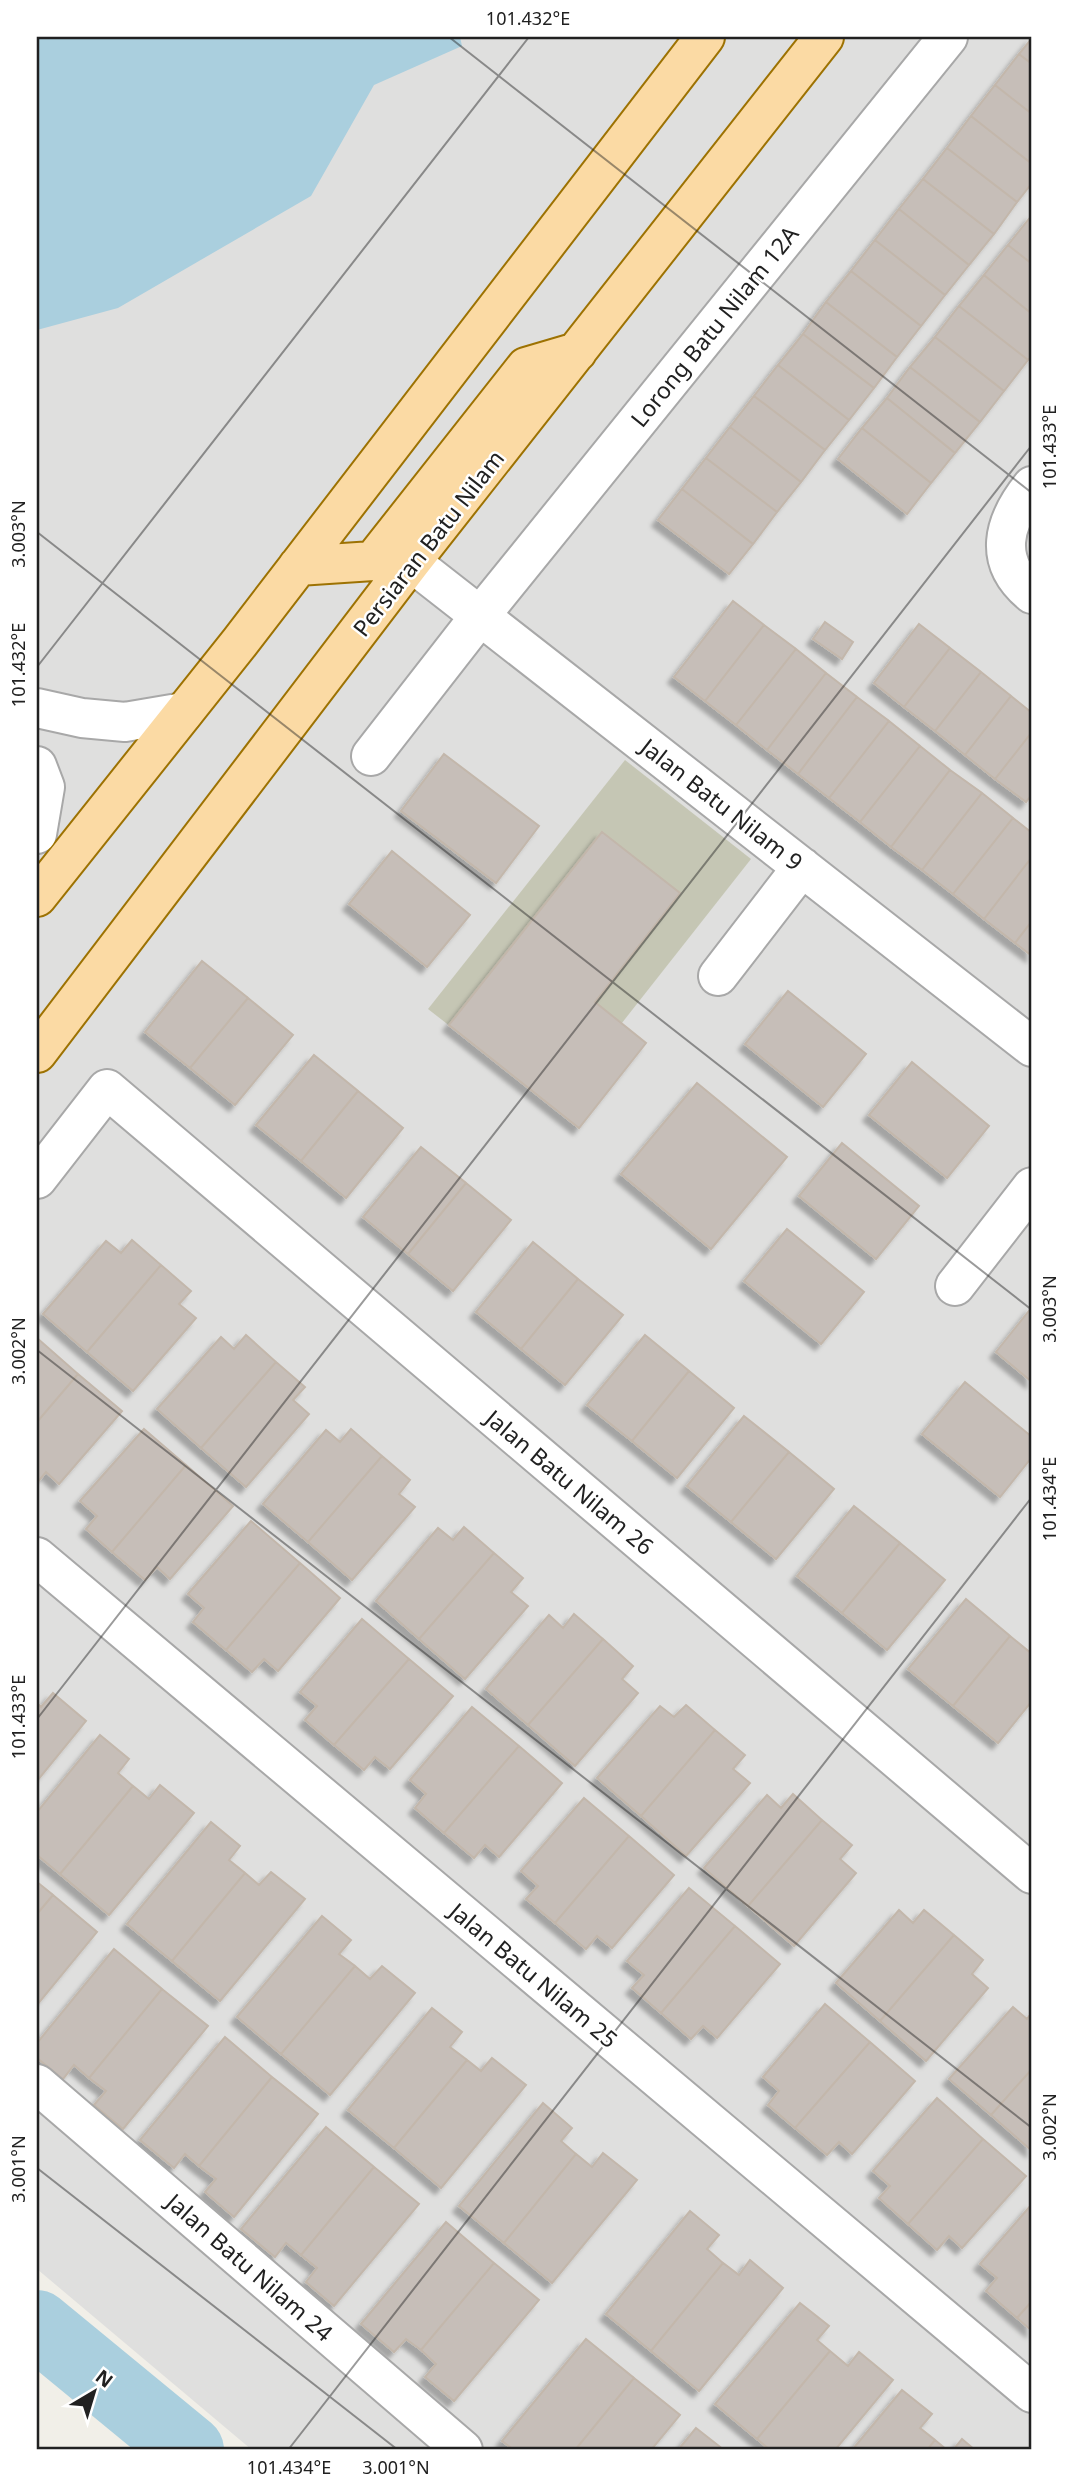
<svg xmlns="http://www.w3.org/2000/svg" width="1069" height="2487" viewBox="0 0 1069 2487" font-family="'Noto Sans',sans-serif">
	<style>
		.residential { fill: #dfdfde }
		.construction { fill: #c5c6b4 }
		.water { fill: #aacfde }
		.lines { fill: none; stroke-linecap: round; stroke-linejoin: round }
		.river { stroke: #aacfde; stroke-width: 70 }
		.building { fill: #c6beb8; stroke: #c3b7ab; stroke-width: 2; filter: url(#shadow) }
		.minor-casing { stroke: #a8a8a8; stroke-width: 42 }
		.major-casing { stroke: #9d7202; stroke-width: 42 }
		.minor { stroke: #fff; stroke-width: 38 }
		.major { stroke: #fbdaa4; stroke-width: 38 }
		.ticks { fill: none; stroke: #212121; stroke-width: 2; stroke-opacity: 0.45 }
		.labels { text-anchor: middle; dominant-baseline: central; stroke-width: 5; stroke-linejoin: round; paint-order: stroke }
		.street-label { font-size: 23px; fill: #212121; stroke: #fff }
		.neatline { fill: none; stroke: #212121; stroke-width: 2.5 }
		.ticks-label { font-size: 18px; text-anchor: middle; fill: #212121 }
	</style>
	<defs>
		<filter id="shadow"><feDropShadow dx="-6" dy="6" stdDeviation="2" flood-color="#0004"/></filter>
	</defs>
	<rect width="100%" height="100%" fill="#f1efe8"/>
	<!-- residential -->
	<path class="residential" d="M37,37H1032V2450H252L37,2269Z"/>
	<!-- construction -->
	<path class="construction" d="M625,760L751,859L555,1108L428,1009Z"/>
	<!-- water -->
	<path class="water" d="M37,37H460L462,46L374,85L311,196L118,308L37,330Z"/>
	<g class="lines">
		<!-- river -->
		<path class="river" d="M37,2325L189,2450"/>
	</g>
	<!-- building -->
	<path class="building" d="M1032,38V64L1019,54Z
		M1019,54L1032,64V114L995,85Z
		M995,85L1032,114V164L971,116Z
		M971,116L1032,164V183L1017,202L947,148Z
		M947,148L1017,202L994,234L923,179Z
		M923,179L994,234L969,265L899,209Z
		M899,209L969,265L945,295L875,240Z
		M1032,215V264L1008,245Z
		M875,240L945,295L921,326L851,271Z
		M1008,245L1032,264V314L984,275Z
		M851,271L921,326L897,357L826,302Z
		M984,275L1032,314V356L1028,360L959,306Z
		M826,302L897,357L874,388L803,334Z
		M959,306L1028,360L1004,391L935,337Z
		M803,334L874,388L849,420L778,365Z
		M935,337L1004,391L980,422L910,367Z
		M778,365L849,420L825,450L754,396Z
		M910,367L980,422L955,453L887,398Z
		M754,396L825,450L801,482L730,427Z
		M887,398L955,453L931,483L862,428Z
		M730,427L801,482L777,512L706,458Z
		M862,428L931,483L907,514L838,459Z
		M706,458L777,512L753,544L682,489Z
		M682,489L753,544L729,574L658,520Z
		M733,601L764,625L705,701L674,677Z
		M825,622L853,642L842,659L813,639Z
		M919,624L950,648L904,707L874,683Z
		M764,625L796,649L736,725L705,701Z
		M950,648L981,672L935,731L904,707Z
		M796,649L826,673L767,750L736,725Z
		M981,672L1011,696L965,755L935,731Z
		M826,673L857,697L798,774L767,750Z
		M1011,696L1032,713V732L995,779L965,755Z
		M857,697L889,721L829,798L798,774Z
		M889,721L920,746L860,822L829,798Z
		M1032,732V794L1026,802L995,779Z
		M920,746L950,770L891,847L860,822Z
		M444,754L539,826L496,883L401,811Z
		M950,770L982,793L922,870L891,847Z
		M982,793L1013,818L953,894L922,870Z
		M1013,818L1032,833V857L984,919L953,894Z
		M602,832L680,893L595,1002L646,1043L579,1128L449,1025Z
		M392,851L470,915L427,967L349,904Z
		M1032,857V921L1015,943L984,919Z
		M1032,921V956L1015,943Z
		M202,961L248,998L190,1068L145,1032Z
		M788,991L866,1054L823,1107L745,1044Z
		M248,998L293,1035L235,1105L190,1068Z
		M314,1055L358,1091L301,1161L256,1125Z
		M912,1062L989,1126L947,1178L869,1115Z
		M697,1083L787,1157L711,1249L621,1174Z
		M358,1091L403,1128L346,1198L301,1161Z
		M842,1143L919,1206L876,1259L799,1196Z
		M421,1147L466,1183L408,1254L363,1217Z
		M466,1183L511,1220L453,1291L408,1254Z
		M787,1229L864,1292L821,1344L744,1281Z
		M132,1240L161,1265L87,1352L43,1314L106,1241L121,1253Z
		M533,1242L578,1279L521,1349L476,1312Z
		M161,1265L191,1291L179,1304L196,1318L133,1391L87,1352Z
		M578,1279L623,1315L565,1385L521,1349Z
		M1032,1307V1382L996,1352Z
		M246,1335L276,1362L201,1448L157,1409L221,1337L234,1349Z
		M645,1335L689,1371L632,1441L587,1405Z
		M37,1338L78,1374L37,1422Z
		M276,1362L305,1387L293,1400L309,1414L246,1487L201,1448Z
		M689,1371L734,1408L677,1478L632,1441Z
		M78,1374L122,1411L59,1484L46,1472L37,1483V1422Z
		M965,1382L1032,1437V1457L1000,1497L922,1434Z
		M744,1416L789,1452L731,1522L687,1486Z
		M144,1429L186,1465L112,1552L86,1529L97,1516L80,1501Z
		M351,1429L382,1456L308,1542L263,1504L326,1430L340,1442Z
		M789,1452L834,1489L776,1559L731,1522Z
		M382,1456L410,1480L399,1494L415,1507L352,1580L308,1542Z
		M186,1465L233,1506L170,1579L157,1567L145,1580L112,1552Z
		M854,1506L900,1543L842,1613L797,1576Z
		M251,1521L300,1563L226,1650L193,1622L204,1608L188,1594Z
		M464,1527L494,1553L419,1639L376,1601L438,1528L453,1540Z
		M900,1543L945,1580L887,1650L842,1613Z
		M494,1553L523,1578L511,1592L528,1606L465,1679L419,1639Z
		M300,1563L340,1598L278,1671L264,1659L252,1672L226,1650Z
		M966,1599L1010,1636L953,1706L908,1669Z
		M574,1614L603,1639L528,1725L486,1689L549,1615L563,1628Z
		M362,1619L409,1659L334,1745L305,1720L317,1706L300,1692Z
		M1010,1636L1032,1654V1701L998,1743L953,1706Z
		M603,1639L633,1666L622,1679L638,1693L575,1766L528,1725Z
		M409,1659L453,1696L390,1769L375,1757L364,1770L334,1745Z
		M53,1693L86,1721L37,1781V1703L41,1707Z
		M686,1705L715,1730L641,1816L597,1778L660,1706L674,1717Z
		M472,1707L519,1746L444,1833L415,1808L426,1794L410,1780Z
		M715,1730L745,1755L733,1769L750,1783L686,1856L641,1816Z
		M100,1735L129,1759L118,1773L133,1786L60,1874L37,1855V1812Z
		M519,1746L562,1783L499,1857L485,1845L474,1858L444,1833Z
		M160,1785L194,1813L109,1915L60,1874L133,1786L149,1799Z
		M793,1794L822,1820L748,1906L704,1868L767,1795L781,1808Z
		M584,1798L629,1836L555,1923L526,1899L538,1886L521,1871Z
		M822,1820L852,1845L840,1859L856,1873L794,1946L748,1906Z
		M211,1822L240,1846L229,1860L245,1873L172,1961L127,1924Z
		M629,1836L674,1875L612,1948L597,1936L586,1949L555,1923Z
		M271,1872L305,1899L220,2001L172,1961L245,1873L259,1885Z
		M37,1882L53,1895L37,1914Z
		M689,1888L735,1926L661,2013L632,1988L644,1975L627,1961Z
		M53,1895L97,1932L37,2005V1914Z
		M899,1910L913,1923L924,1910L954,1935L880,2021L836,1983Z
		M322,1916L351,1940L339,1954L355,1966L281,2054L237,2017Z
		M735,1926L780,1964L717,2038L703,2026L691,2039L661,2013Z
		M954,1935L983,1960L972,1974L988,1988L926,2061L880,2021Z
		M114,1949L162,1989L89,2078L74,2065L63,2079L37,2058V2043Z
		M355,1966L370,1979L382,1966L415,1993L330,2095L281,2054Z
		M162,1989L208,2026L123,2129L94,2105L106,2091L89,2078Z
		M825,2004L870,2042L795,2128L768,2105L779,2091L763,2077Z
		M1013,2007L1027,2019L1032,2012V2069L991,2115L949,2079Z
		M432,2008L462,2032L450,2047L467,2060L394,2148L348,2110Z
		M225,2037L272,2077L199,2166L185,2154L174,2168L140,2140Z
		M870,2042L915,2081L852,2154L839,2142L827,2155L795,2128Z
		M492,2058L526,2085L441,2188L394,2148L467,2060L481,2071Z
		M1032,2069V2151L991,2115Z
		M272,2077L318,2114L234,2217L205,2192L216,2179L199,2166Z
		M937,2098L983,2139L908,2224L879,2198L890,2186L873,2171Z
		M543,2103L572,2128L561,2141L576,2154L504,2243L459,2206Z
		M326,2127L374,2167L301,2255L286,2243L275,2257L241,2229Z
		M983,2139L1026,2176L962,2248L949,2236L937,2250L908,2224Z
		M603,2153L637,2180L552,2283L504,2243L576,2154L592,2167Z
		M374,2167L419,2204L334,2306L306,2282L317,2268L301,2255Z
		M1032,2204V2301L1017,2318L986,2291L997,2278L980,2264Z
		M690,2211L719,2235L707,2249L723,2263L651,2351L606,2314Z
		M446,2222L494,2263L421,2350L406,2339L394,2352L361,2324Z
		M750,2260L783,2288L699,2391L651,2351L723,2263L739,2275Z
		M494,2263L539,2300L454,2401L425,2377L436,2364L421,2350Z
		M1032,2301V2331L1017,2318Z
		M800,2303L829,2326L817,2340L830,2351L757,2439L715,2404Z
		M586,2339L634,2378L575,2450H514L502,2441Z
		M830,2351L848,2366L859,2352L893,2380L835,2450H770L757,2439Z
		M634,2378L680,2415L651,2450H575Z
		M902,2390L932,2414L920,2428L935,2440L927,2450H852Z
		M696,2428L724,2450H678Z
		M962,2439L975,2450H953Z
		M935,2440L947,2450H927Z"/>
	<g class="lines">
		<!-- minor casing -->
		<g class="minor-casing">
			<path id="minor" d="M1032,486C1003,522 992,561 1032,594
				M411,562L1032,1047
				M37,708L82,718L125,722L184,712
				M371,756L480,616L948,37
				M37,766L45,787L37,834
				M718,976L802,867
				M37,1179L107,1089L1032,1874
				M955,1286L1032,1187
				M37,1557L1032,2393
				M37,2084L463,2450"/>
		</g>
		<!-- major casing -->
		<g class="major-casing">
			<path id="major" d="M298,566L373,561L526,367L577,352
				M37,897L240,642L705,37
				M37,1053L411,562L824,37"/>
		</g>
		<!-- minor -->
		<use href="#minor" class="minor"/>
		<!-- major -->
		<use href="#major" class="major"/>
	</g>
	<!-- ticks -->
	<path class="ticks" d="M449,37L1032,493M37,532L1032,1310M37,667L529,37M37,1350L1032,2128M37,1719L1032,445M37,2168L398,2450M288,2450L1032,1497"/>
	<g class="labels">
		<!-- street labels -->
		<g class="street-label">
			<text transform="translate(714 326) rotate(-51)">Lorong Batu Nilam 12A</text>
			<text transform="translate(428 543) rotate(-52)">Persiaran Batu Nilam</text>
			<text transform="translate(722 804) rotate(38)">Jalan Batu Nilam 9</text>
			<text transform="translate(570 1482) rotate(40)">Jalan Batu Nilam 26</text>
			<text transform="translate(534 1975) rotate(40)">Jalan Batu Nilam 25</text>
			<text transform="translate(250 2267) rotate(41)">Jalan Batu Nilam 24</text>
		</g>
	</g>
	<!-- border -->
	<rect width="1069" height="2487" fill="none" stroke="#ffffff" stroke-width="77"/>
	<!-- north arrow -->
	<g transform="translate(94 2392) rotate(38)" stroke="#ffffff" stroke-width="5" paint-order="stroke">
	<path d="M0-5L12 26L0 18L-12 26Z" fill="#212121"/>
	<text y="-10" font-size="19" font-weight="bold" text-anchor="middle" fill="#212121">N</text>
	</g>
	<rect x="38" y="38" width="992" height="2410" class="neatline"/>
	<g class="ticks-label">
		<text x="528" y="25">101.432°E</text>
		<text transform="translate(1050 447) rotate(-90)" y="6">101.433°E</text>
		<text transform="translate(19 534) rotate(-90)" y="6">3.003°N</text>
		<text transform="translate(19 665) rotate(-90)" y="6">101.432°E</text>
		<text transform="translate(1050 1309) rotate(-90)" y="6">3.003°N</text>
		<text transform="translate(19 1351) rotate(-90)" y="6">3.002°N</text>
		<text transform="translate(1050 1499) rotate(-90)" y="6">101.434°E</text>
		<text transform="translate(19 1717) rotate(-90)" y="6">101.433°E</text>
		<text transform="translate(1050 2127) rotate(-90)" y="6">3.002°N</text>
		<text transform="translate(19 2169) rotate(-90)" y="6">3.001°N</text>
		<text x="289" y="2474">101.434°E</text>
		<text x="396" y="2474">3.001°N</text>
	</g>
</svg>
